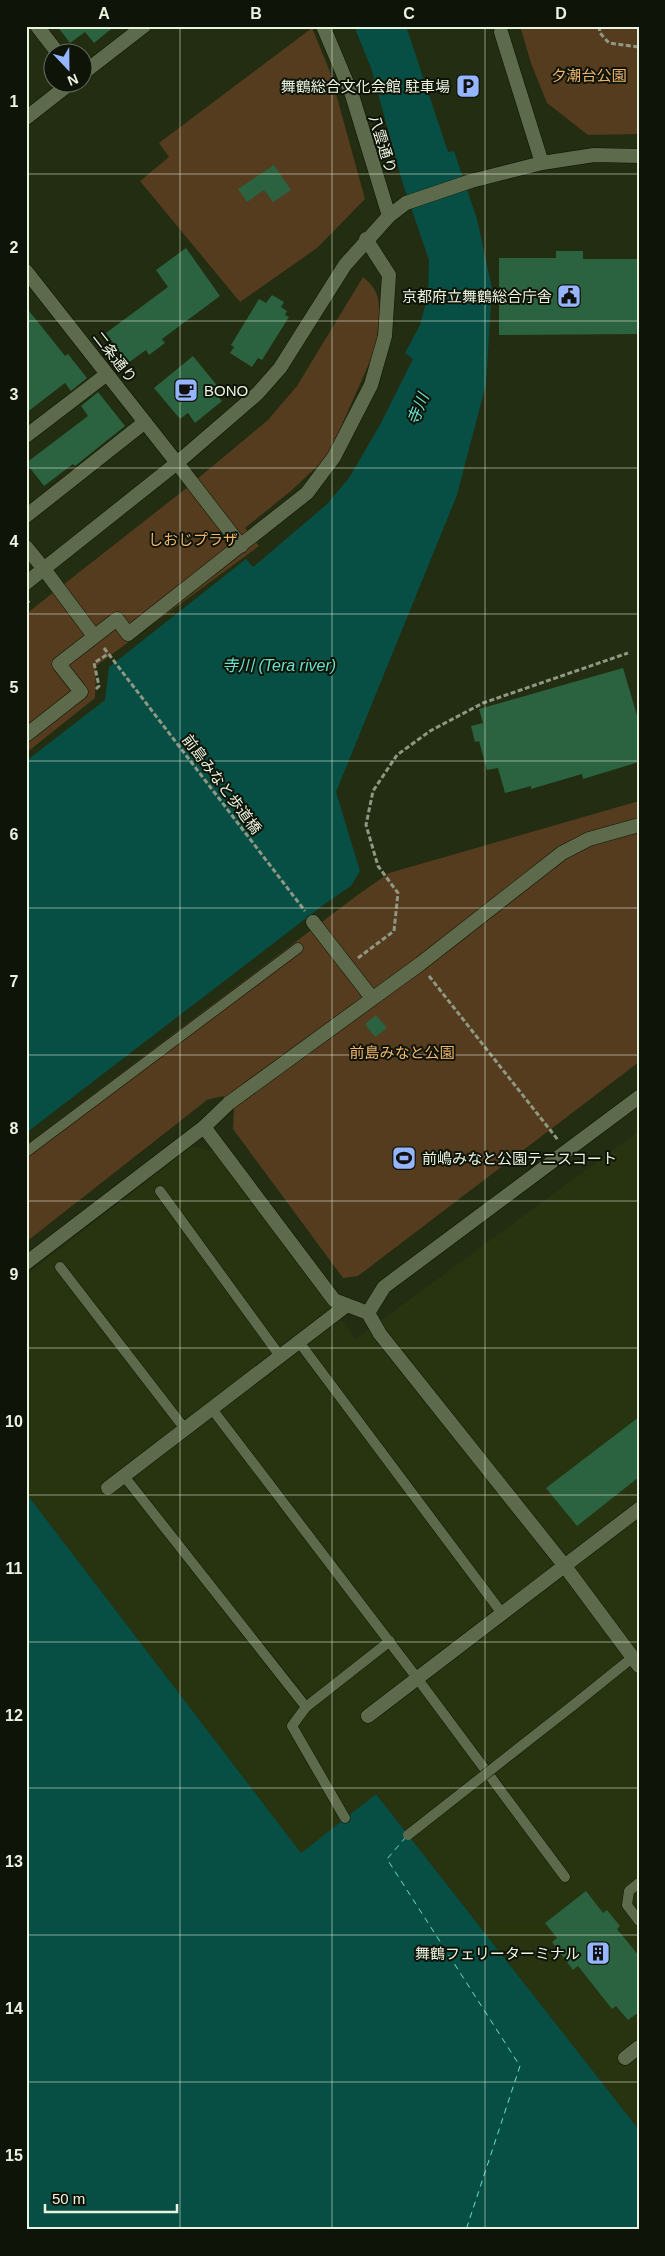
<svg xmlns="http://www.w3.org/2000/svg" width="665" height="2256" viewBox="0 0 665 2256" font-family="Helvetica,'Noto Sans JP',sans-serif">
	<style>
		.built { fill: #283410 }
		.green { fill: #553c1f }
		.water { fill: #074e45 }
		.lines { fill: none; stroke-linecap: round; stroke-linejoin: round }
		.ferry { stroke: #69e1ce; stroke-width: 1; stroke-dasharray: 6 5; stroke-linecap: butt }
		.building { fill: #2b623f }
		.service-casing { stroke: #0d1500; stroke-width: 11 }
		.pedestrian-casing { stroke: #0d1500; stroke-width: 15 }
		.minor-casing { stroke: #0d1500; stroke-width: 15 }
		.tertiary-casing { stroke: #0d1500; stroke-width: 15 }
		.path { stroke: #8f9882; stroke-width: 3; stroke-dasharray: 5 2.5; stroke-linecap: butt }
		.service { stroke: #5e6a4c; stroke-width: 10 }
		.pedestrian { stroke: #5e6a4c; stroke-width: 14 }
		.minor { stroke: #5e6a4c; stroke-width: 14 }
		.tertiary { stroke: #5e6a4c; stroke-width: 14 }
		.service-bridge-casing { stroke: #0d1500; stroke-width: 11; stroke-linecap: butt }
		.service-bridge { stroke: #5e6a4c; stroke-width: 10 }
		.grid { fill: none; stroke: #eaf2e0; stroke-width: 1; stroke-opacity: 0.55 }
		.labels { text-anchor: middle; dominant-baseline: central; stroke-width: 4; stroke-linejoin: round; paint-order: stroke }
		.park-label { font-size: 15px; fill: #f1b56e; stroke: #0f1408 }
		.poi-label { font-size: 15px; fill: #eaf2e0; stroke: #0f1408; text-anchor: end }
		.street-label { font-size: 15px; fill: #eaf2e0; stroke: #0f1408 }
		.water-label { font-size: 16px; font-style: italic; fill: #69e1ce; stroke: #0f1408 }
		.neatline { fill: none; stroke: #eaf2e0; stroke-width: 2 }
		.grid-label { font-size: 16px; text-anchor: middle; font-weight: bold; fill: #eaf2e0 }
	</style>
	<rect width="100%" height="100%" fill="#232d11"/>
	<!-- built -->
	<path class="built" d="M639,1131V2130L376,1794L301,1853L26,1493V1275L192,1146L214,1151L356,1339Z"/>
	<!-- green -->
	<path class="green" d="M520,26H639V134L588,135L547,103L531,63Z
		M312,28L330,72L365,199L317,248L240,302L140,181L169,157L159,143Z
		M363,277C386,295 378,313 377,340L379,341L328,456L292,490L245,528L259,546L96,666L95,698L26,753V614L184,490L268,420L297,386Z
		M639,801V1062L358,1276L343,1278L233,1129L234,1110L223,1096L207,1100L26,1242V1145L359,894L389,873Z"/>
	<!-- water -->
	<path class="water" d="M354,26H406L448,152L454,151L477,219L492,288L486,384L457,495L336,792L360,871L351,886L326,903L26,1133V761L105,700L109,667L246,559L253,567L326,505L349,478L381,423L413,359L405,353L420,325L428,295L429,260L402,181L371,68Z
		M26,1493L301,1853L376,1794L639,2130V2230H26Z"/>
	<g class="lines">
		<!-- ferry -->
		<path class="ferry" d="M406,1837L387,1859L520,2066L466,2230"/>
	</g>
	<!-- building -->
	<path class="building" d="M57,26H115L94,43L85,32L70,43Z
		M274,165L291,190L273,202L264,190L247,202L238,189Z
		M186,248L220,296L162,339L165,343L149,355L146,350L128,363L106,333L168,287L156,270Z
		M556,251H583V259H639V334L499,335V258H556Z
		M272,295L284,302L281,307L287,311L285,315L289,317L262,360L258,358L252,367L230,353L234,347L231,345L259,299L266,303Z
		M26,307L65,356L68,354L87,378L71,391L65,383L26,413Z
		M193,356L219,388L214,392L222,401L195,423L188,413L180,419L154,388Z
		M98,392L125,426L75,466L73,464L44,486L26,463L88,416L81,406Z
		M623,668L639,722V762L583,779L582,774L531,789V786L505,793L498,768L487,770L479,741L475,742L471,726L483,723L479,709Z
		M376,1015L387,1028L375,1037L365,1024Z
		M639,1417V1477L577,1526L546,1488Z
		M586,1891L603,1913L607,1910L620,1926L617,1929L639,1956V2012L628,2020L616,2006L612,2009L578,1966L573,1970L552,1942L557,1938L545,1923Z"/>
	<g class="lines">
		<!-- service casing -->
		<g class="service-casing">
			<path id="service" d="M26,1152L298,948
				M160,1191L280,1356
				M60,1267L185,1429
				M299,1342L501,1612
				M212,1409L417,1678L565,1877
				M124,1476L306,1707
				M571,1707L632,1658
				M345,1818L292,1726L306,1707L390,1641
				M639,1883L629,1891L627,1905L639,1921"/>
		</g>
		<!-- pedestrian casing -->
		<g class="pedestrian-casing">
			<path id="pedestrian" d="M177,463L241,546
				M44,569L94,636
				M26,735L81,692L59,664L117,619L128,634L307,493L334,457L371,385L385,336L389,275L366,239
				M313,922L372,998
				M204,1127L229,1103L420,964L562,853L589,839L639,825"/>
		</g>
		<!-- minor casing -->
		<g class="minor-casing">
			<path id="minor" d="M37,26L57,52
				M323,26L352,95L389,216
				M26,271L177,463
				M26,436L107,374
				M26,516L145,422
				M368,1716L639,1509
				M625,2058L639,2047"/>
		</g>
		<!-- tertiary casing -->
		<g class="tertiary-casing">
			<path id="tertiary" d="M501,32L542,163
				M82,74L144,26
				M26,118L72,82
				M26,547L44,569
				M26,583L177,463L258,393L280,368L345,265L389,216L406,203L471,181L542,163L594,155L639,156
				M26,1263L204,1127L334,1300L368,1313L380,1334L564,1565L639,1666
				M368,1313L384,1287L639,1097
				M108,1488L347,1305"/>
		</g>
		<!-- path -->
		<path class="path" d="M599,26L600,33L609,43L639,47
			M26,599L30,604
			M104,648L305,911
			M96,689L99,686L94,663L108,654
			M358,958L394,931L398,893L378,866L366,825L373,791L397,755L430,731L483,703L628,653
			M429,976L558,1140"/>
		<!-- service -->
		<use href="#service" class="service"/>
		<!-- pedestrian -->
		<use href="#pedestrian" class="pedestrian"/>
		<!-- minor -->
		<use href="#minor" class="minor"/>
		<!-- tertiary -->
		<use href="#tertiary" class="tertiary"/>
		<!-- service-bridge casing -->
		<g class="service-bridge-casing">
			<path id="service-bridge" d="M408,1835L571,1707"/>
		</g>
		<!-- service-bridge -->
		<use href="#service-bridge" class="service-bridge"/>
	</g>
	<!-- grid -->
	<path class="grid" d="M180,26V2230M332,26V2230M485,26V2230M26,174H639M26,321H639M26,468H639M26,614H639M26,761H639M26,908H639M26,1055H639M26,1201H639M26,1348H639M26,1495H639M26,1642H639M26,1788H639M26,1935H639M26,2082H639"/>
	<!-- icons -->
	<defs>
		<g id="parking-square" transform="scale(1.25)"><rect x="-9" y="-9" width="18" height="18" rx="4" fill="#95b6fd" stroke="#0f1408"/><path d="M-3.5-5.5H1a3.5 3.5 0 0 1 0 7H-1V5.5H-3.5ZM-1-3.4V-.6H.8a1.4 1.4 0 0 0 0-2.8Z" fill="#111"/></g>
		<g id="civic-square" transform="scale(1.25)"><rect x="-9" y="-9" width="18" height="18" rx="4" fill="#95b6fd" stroke="#0f1408"/><path d="M-.6-6.5H3V-4.5H.6V-3L4-1V1h2V6H-6V1h2V-1L-.6-3ZM-1.2 2.5V6h2.4V2.5Z" fill="#111"/></g>
		<g id="cafe-square" transform="scale(1.25)"><rect x="-9" y="-9" width="18" height="18" rx="4" fill="#95b6fd" stroke="#0f1408"/><path d="M-5.5-4.5H6V0H3Q3 3.5 0 3.5H-2.5Q-5.5 3.5-5.5 0ZM3-3.2v2h1.7v-2ZM-6 4.5H4V6H-6Z" fill="#111"/></g>
		<g id="stadium-square" transform="scale(1.25)"><rect x="-9" y="-9" width="18" height="18" rx="4" fill="#95b6fd" stroke="#0f1408"/><path d="M0-5a6.5 5 0 1 0 0 10a6.5 5 0 1 0 0-10ZM-3.5-1.8h7v3.6h-7Z" fill="#111"/></g>
		<g id="building-square" transform="scale(1.25)"><rect x="-9" y="-9" width="18" height="18" rx="4" fill="#95b6fd" stroke="#0f1408"/><path d="M-4-6H4V6H1V3H-1V6H-4ZM-2.5-4.3h1.7v1.8h-1.7ZM.8-4.3h1.7v1.8H.8ZM-2.5-1h1.7V.8h-1.7ZM.8-1h1.7V.8H.8Z" fill="#111"/></g>
	</defs>
	<g fill-rule="evenodd">
		<use href="#parking-square" x="468" y="86"/>
		<use href="#civic-square" x="569" y="296"/>
		<use href="#cafe-square" x="186" y="390"/>
		<use href="#stadium-square" x="404" y="1158"/>
		<use href="#building-square" x="598" y="1953"/>
	</g>
	<g class="labels">
		<!-- park labels -->
		<g class="park-label">
			<text x="589" y="75">夕潮台公園</text>
			<text x="193" y="539">しおじプラザ</text>
			<text x="402" y="1052">前島みなと公園</text>
		</g>
		<!-- poi labels -->
		<g class="poi-label">
			<text x="450" y="86">舞鶴総合文化会館 駐車場</text>
			<text x="552" y="296">京都府立舞鶴総合庁舎</text>
			<text x="204" y="390" text-anchor="start">BONO</text>
			<text x="422" y="1158" text-anchor="start">前嶋みなと公園テニスコート</text>
			<text x="580" y="1953">舞鶴フェリーターミナル</text>
		</g>
		<!-- street labels -->
		<g class="street-label">
			<text transform="translate(383 144) rotate(73)">八雲通り</text>
			<text transform="translate(115 357) rotate(52)">二条通り</text>
			<text transform="translate(222 784) rotate(53)">前島みなと歩道橋</text>
		</g>
		<!-- water labels -->
		<g class="water-label">
			<text transform="translate(418 409) rotate(-68)">寺川</text>
			<text x="279" y="665">寺川 (Tera river)</text>
		</g>
	</g>
	<!-- border -->
	<rect width="665" height="2256" fill="none" stroke="#0f1408" stroke-width="55"/>
	<!-- north arrow -->
	<g transform="translate(68 68) rotate(158)"><circle r="24" fill="#0f1408" stroke="#676d5e"/>
	<path d="M0-4L9 19L0 12L-9 19Z" fill="#95b6fd"/>
	<text y="-8" font-size="14" font-weight="bold" text-anchor="middle" fill="#eaf2e0">N</text>
	</g>
	<!-- scale -->
	<path d="M45 2204v8h132v-8" fill="none" stroke="#eaf2e0" stroke-width="2.5"/>
	<text x="52" y="2204" font-size="15" fill="#eaf2e0" stroke="#0f1408" stroke-width="4" paint-order="stroke">50 m</text>
	<rect x="28" y="28" width="610" height="2200" class="neatline"/>
	<g class="grid-label">
		<text x="104" y="19">A</text>
		<text x="256" y="19">B</text>
		<text x="409" y="19">C</text>
		<text x="561" y="19">D</text>
		<text x="14" y="107">1</text>
		<text x="14" y="253">2</text>
		<text x="14" y="400">3</text>
		<text x="14" y="547">4</text>
		<text x="14" y="693">5</text>
		<text x="14" y="840">6</text>
		<text x="14" y="987">7</text>
		<text x="14" y="1134">8</text>
		<text x="14" y="1280">9</text>
		<text x="14" y="1427">10</text>
		<text x="14" y="1574">11</text>
		<text x="14" y="1721">12</text>
		<text x="14" y="1867">13</text>
		<text x="14" y="2014">14</text>
		<text x="14" y="2161">15</text>
	</g>
</svg>
